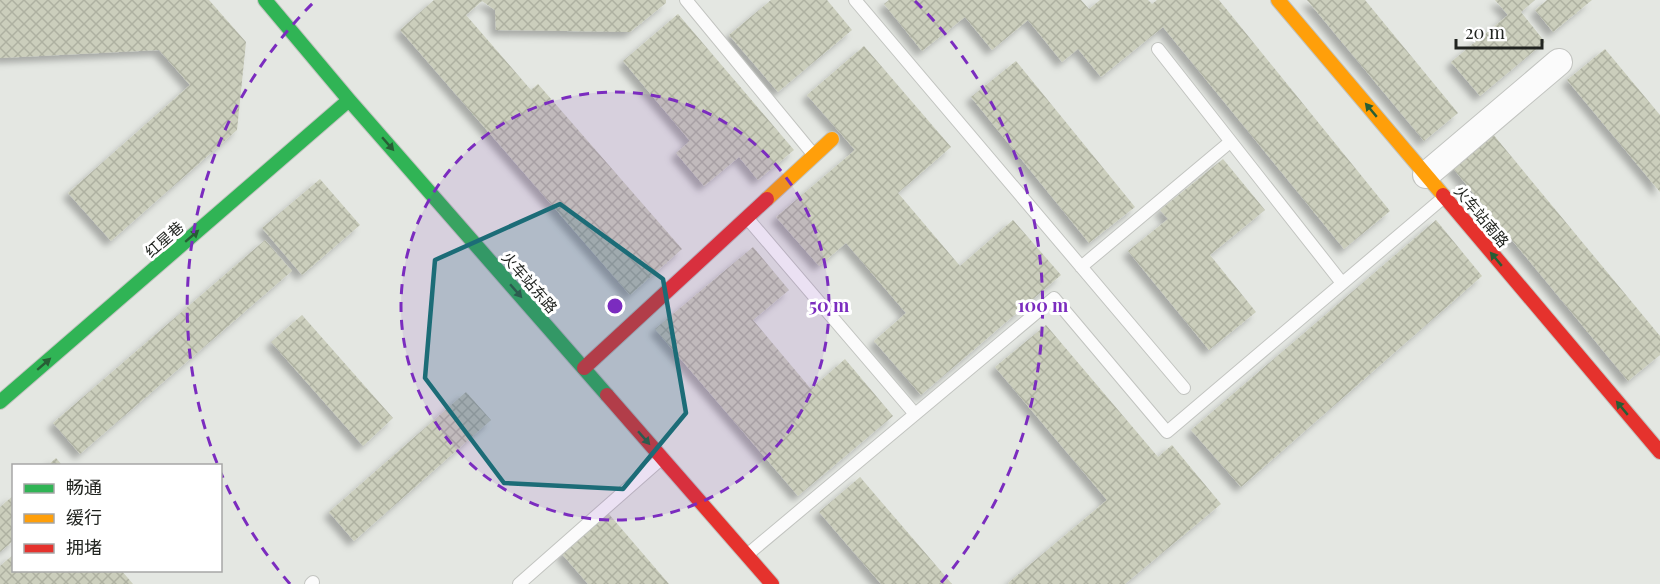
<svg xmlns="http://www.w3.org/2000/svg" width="1660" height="584" viewBox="0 0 1660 584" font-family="'Playfair Display','Noto Sans SC',serif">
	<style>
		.building { fill: url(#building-cross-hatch); filter: url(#shadow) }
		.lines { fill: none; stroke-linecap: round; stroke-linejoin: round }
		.lane-casing { stroke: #c2c4c0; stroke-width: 14 }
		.street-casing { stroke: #c2c4c0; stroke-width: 28 }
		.fast-casing { stroke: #c2c4c0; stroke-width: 16 }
		.slow-casing { stroke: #c2c4c0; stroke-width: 16 }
		.jam-casing { stroke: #c2c4c0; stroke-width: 16 }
		.lane { stroke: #fbfbfb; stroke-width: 12 }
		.street { stroke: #fbfbfb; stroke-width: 26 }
		.fast { stroke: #30b455; stroke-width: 14 }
		.slow { stroke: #ff9f0a; stroke-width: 14 }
		.jam { stroke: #e5322d; stroke-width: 14 }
		.oneway { fill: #275e35 }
		.marked { fill: #0f766e; fill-opacity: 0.2; stroke: #0f766e; stroke-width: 4.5; stroke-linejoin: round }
		.ring { fill: none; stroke: #7b2cbf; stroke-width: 3; stroke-dasharray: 10 8 }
		.labels { text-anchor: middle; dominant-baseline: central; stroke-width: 6; stroke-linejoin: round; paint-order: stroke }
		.street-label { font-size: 15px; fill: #212420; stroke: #fff }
		.centre { fill: #7b2cbf; stroke: #fff; stroke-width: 3 }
		.ring-label { font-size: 18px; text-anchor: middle; font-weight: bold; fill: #7b2cbf; stroke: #fff; stroke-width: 6; stroke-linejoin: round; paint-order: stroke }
	</style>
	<defs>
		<pattern id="building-cross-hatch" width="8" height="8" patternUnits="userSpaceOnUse" patternTransform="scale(1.5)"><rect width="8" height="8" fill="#cbcebc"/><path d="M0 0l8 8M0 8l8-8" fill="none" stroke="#aeb1a1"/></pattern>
		<filter id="shadow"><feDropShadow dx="-5.5" dy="5.5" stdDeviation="3" flood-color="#0004"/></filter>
	</defs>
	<rect width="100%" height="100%" fill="#e4e7e2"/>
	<!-- building -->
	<path class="building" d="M0,0H209L246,42L237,130L111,241L68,193L190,85L159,50L0,58Z
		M434,0H666V3L630,32L496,30L495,10L482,1L466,15L531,90L538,84L682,249L630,295L400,30Z
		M771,0H827L852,30L778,92L729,35Z
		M889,0H1081L1089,9L1100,0H1148L1152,4L1157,0H1219L1390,211L1344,249L1163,27L1101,77L1078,49L1062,62L1028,20L992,50L965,17L922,51L884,4Z
		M1307,0H1365L1458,113L1424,141Z
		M1495,0H1535L1521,12L1545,42L1480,96L1451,62L1508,15Z
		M1547,0H1592L1553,32L1535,10Z
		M678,14L794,150L758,180L739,157L704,186L676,153L690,141L623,61Z
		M864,46L951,147L898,193L960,266L1013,220L1061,275L921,395L874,341L906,313L846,243L819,266L776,217L855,150L807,95Z
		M1605,49L1660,115V192L1567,80Z
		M1016,61L1135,207L1089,243L971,97Z
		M1492,133L1660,336V355L1628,381L1451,166Z
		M1223,159L1265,210L1210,255L1256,312L1209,350L1128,251L1168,219L1160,210Z
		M320,179L360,225L302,275L262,228Z
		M1436,220L1482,276L1241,487L1191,430Z
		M265,240L292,271L80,454L53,423Z
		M753,247L789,290L753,320L811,389L845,359L893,416L798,496L655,329Z
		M302,315L393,418L363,446L271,342Z
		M1046,325L1158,457L1172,445L1221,504L1125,584H1009L1008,583L1107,500L995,367Z
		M466,392L491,420L354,541L329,512Z
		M56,458L63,466H47Z
		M860,477L952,584H881L819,512Z
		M14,495V540L0,552V507Z
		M608,513L669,584H588L561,553Z
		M14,554V570H121L133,584H0V566Z"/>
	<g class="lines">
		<!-- lane casing -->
		<g class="lane-casing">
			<path id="lane" d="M686,0L813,154
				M855,0L1184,388
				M1158,49L1342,283
				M748,219L915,414
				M1081,267L1230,142
				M748,554L1054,298L1167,432L1443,198
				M311,584L313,582
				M519,584L661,459"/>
		</g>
		<!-- street casing -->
		<g class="street-casing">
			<path id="street" d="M1426,175L1559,62"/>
		</g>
		<!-- fast casing -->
		<g class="fast-casing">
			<path id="fast" d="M265,0L349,100L607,395
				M0,402L349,100"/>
		</g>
		<!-- slow casing -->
		<g class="slow-casing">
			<path id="slow" d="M1278,0L1443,195
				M767,199L832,139"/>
		</g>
		<!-- jam casing -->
		<g class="jam-casing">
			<path id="jam" d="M1443,195L1660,452
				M584,368L767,199
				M607,395L772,584"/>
		</g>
		<!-- lane -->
		<use href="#lane" class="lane"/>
		<!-- street -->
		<use href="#street" class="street"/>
		<!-- fast -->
		<use href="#fast" class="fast"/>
		<!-- slow -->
		<use href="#slow" class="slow"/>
		<!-- jam -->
		<use href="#jam" class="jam"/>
	</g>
	<!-- one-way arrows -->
	<defs><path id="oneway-solid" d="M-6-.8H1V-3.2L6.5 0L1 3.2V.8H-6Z" transform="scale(1.5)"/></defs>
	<g class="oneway">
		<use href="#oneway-solid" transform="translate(1371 110) rotate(-130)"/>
		<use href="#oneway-solid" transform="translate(388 144) rotate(49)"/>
		<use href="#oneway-solid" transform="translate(192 236) rotate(-41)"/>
		<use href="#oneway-solid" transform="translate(1496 259) rotate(-130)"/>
		<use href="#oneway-solid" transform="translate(516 291) rotate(49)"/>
		<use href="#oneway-solid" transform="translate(44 364) rotate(-41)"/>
		<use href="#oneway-solid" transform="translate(1622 408) rotate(-130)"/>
		<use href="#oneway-solid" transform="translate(644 438) rotate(49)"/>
	</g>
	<!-- marked area -->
	<path class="marked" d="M560,204L663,279L686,413L623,489L504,483L425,378L435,260Z"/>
	<!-- distance rings -->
	<circle cx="615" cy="306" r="214" fill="#7b2cbf" fill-opacity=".12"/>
	<g class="ring">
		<circle cx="615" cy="306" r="214"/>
		<path d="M290 584A428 428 0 0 1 221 473M217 463A428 428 0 0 1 315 1M915 1A428 428 0 0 1 940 584"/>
	</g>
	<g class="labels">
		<!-- street labels -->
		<g class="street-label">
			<text transform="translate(1482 216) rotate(50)">火车站南路</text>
			<text transform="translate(164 239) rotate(-41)">红星巷</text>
			<text transform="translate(530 282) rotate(49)">火车站东路</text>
		</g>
	</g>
	<circle cx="615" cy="306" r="9" class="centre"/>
	<g class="ring-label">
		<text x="829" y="312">50 m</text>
		<text x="1043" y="312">100 m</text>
	</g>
	<!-- legend -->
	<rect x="12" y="464" width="210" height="108" fill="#ffffff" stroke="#a6a7a6" stroke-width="1.5"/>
	<rect x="24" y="484" width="30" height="9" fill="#30b455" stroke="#a6a7a6" stroke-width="1.5"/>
	<text x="66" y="494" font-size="18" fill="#212420">畅通</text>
	<rect x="24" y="514" width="30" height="9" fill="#ff9f0a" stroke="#a6a7a6" stroke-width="1.5"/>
	<text x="66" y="524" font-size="18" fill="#212420">缓行</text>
	<rect x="24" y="544" width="30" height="9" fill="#e5322d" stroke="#a6a7a6" stroke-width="1.5"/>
	<text x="66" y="554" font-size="18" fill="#212420">拥堵</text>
	<!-- scale -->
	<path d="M1456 39v9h86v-9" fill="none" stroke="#212420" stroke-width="3"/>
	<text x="1465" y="39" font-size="18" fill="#212420" stroke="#ffffff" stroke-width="4.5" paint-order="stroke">20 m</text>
</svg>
